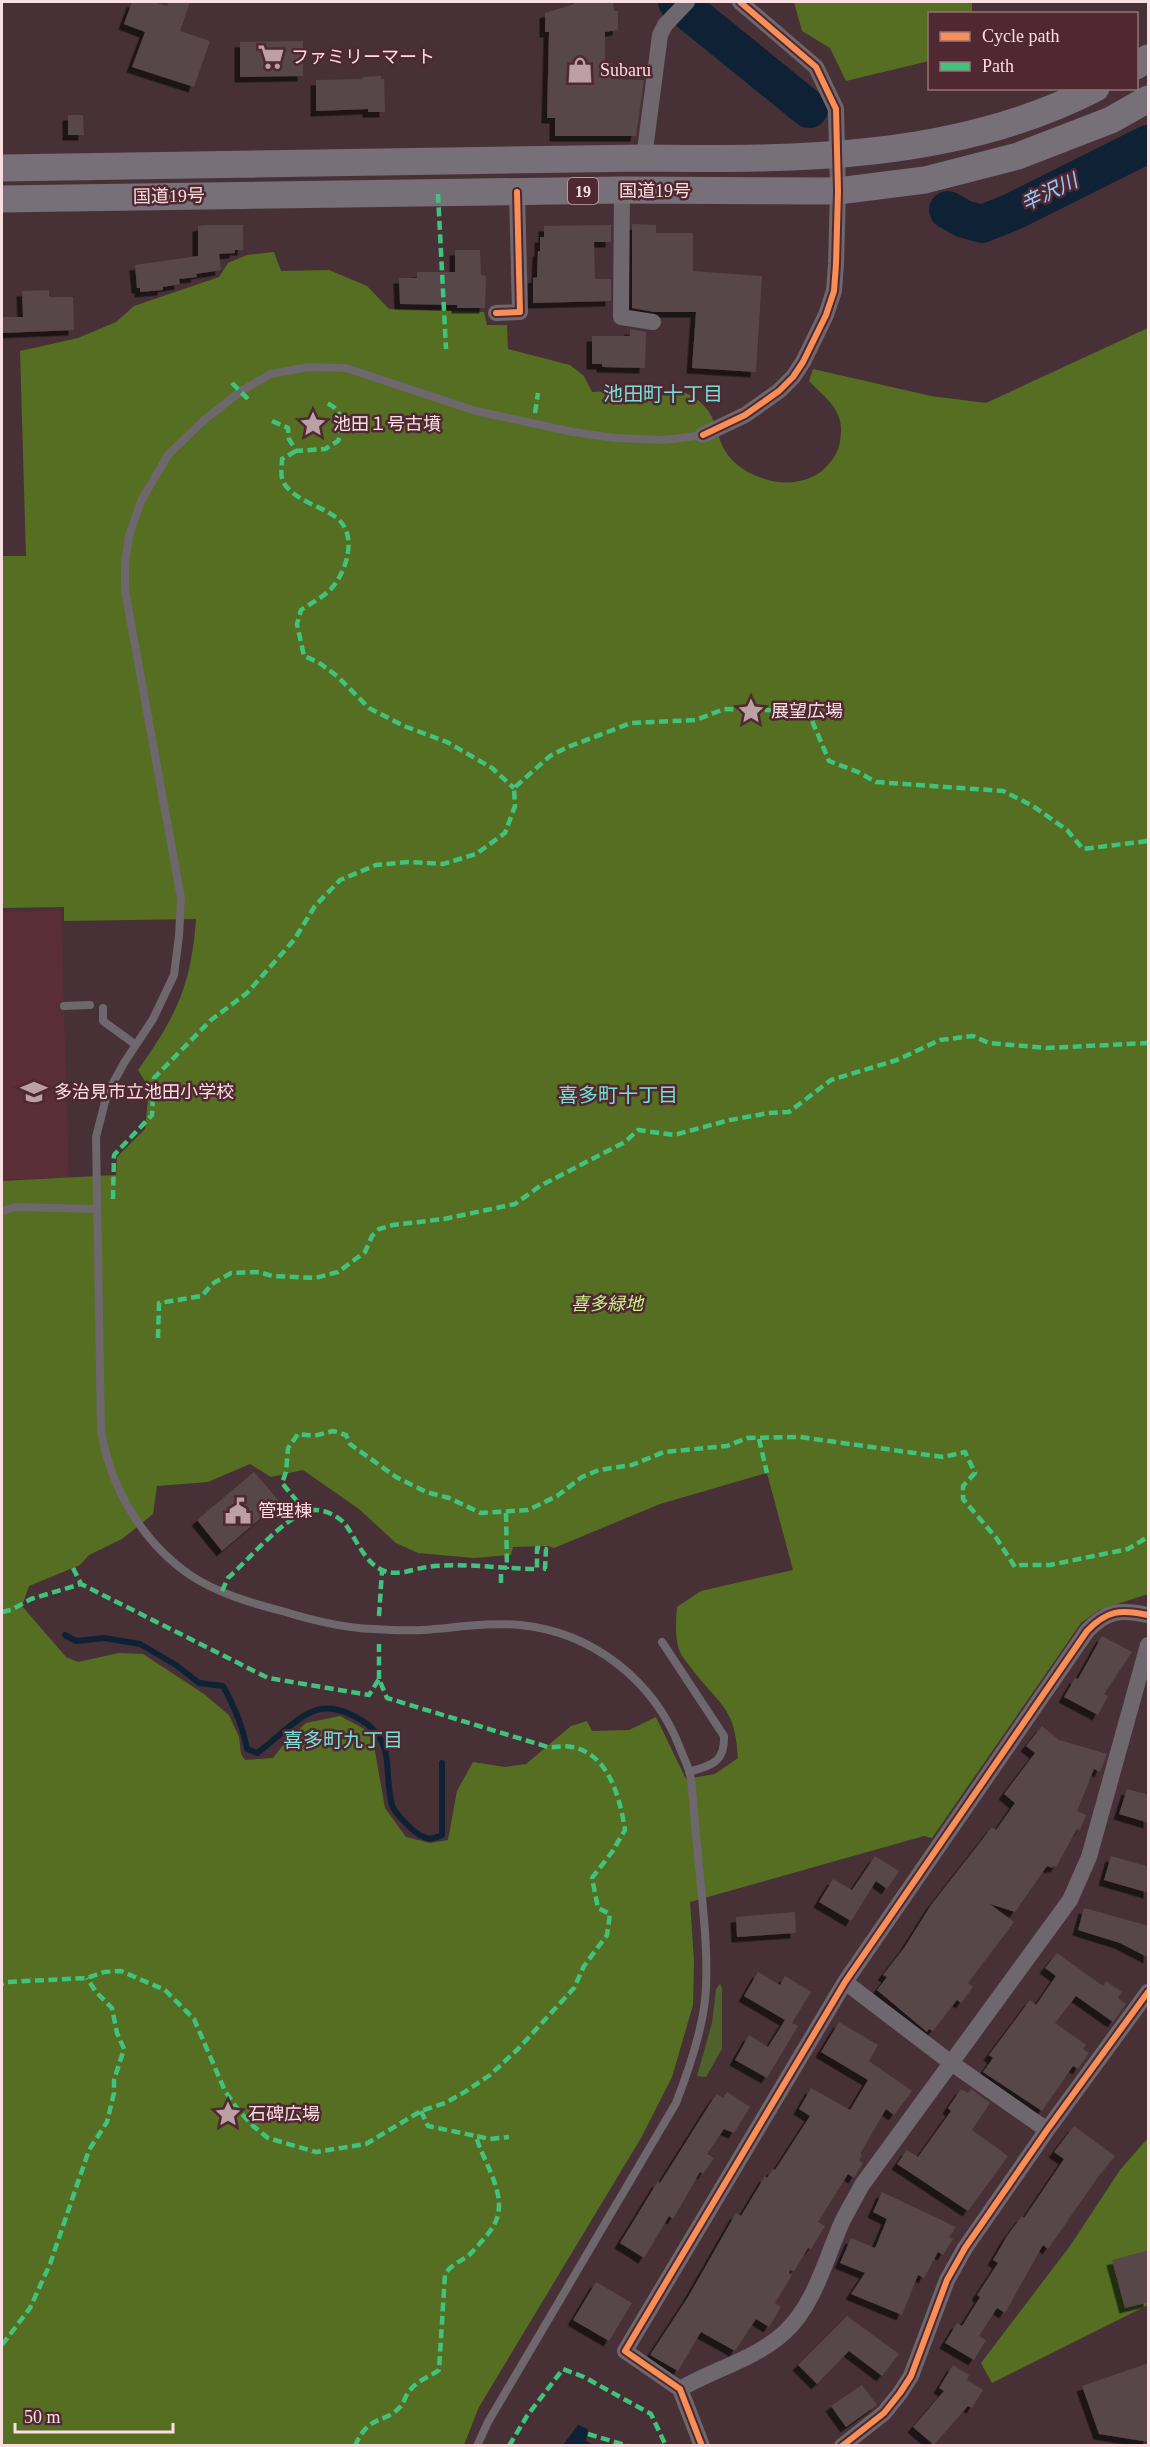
<svg xmlns="http://www.w3.org/2000/svg" width="1150" height="2447" viewBox="0 0 1150 2447" font-family="'Times New Roman','Noto Sans JP',serif">
	<style>
		.built { fill: #592e37 }
		.green { fill: #4f622b }
		.forest { fill: #566e22; fill-rule: evenodd }
		.water { fill: #0f2235 }
		.lines { fill: none; stroke-linecap: round; stroke-linejoin: round }
		.stream { stroke: #0f2235; stroke-width: 6 }
		.river { stroke: #0f2235; stroke-width: 38 }
		.building { fill: #58464a; filter: url(#shadow) }
		.service { stroke: #6e676d; stroke-width: 8 }
		.minor { stroke: #6e676d; stroke-width: 16 }
		.trunk { stroke: #787079; stroke-width: 27 }
		.quiet { stroke: #40c37c; stroke-width: 4.5; stroke-dasharray: 9 4.5; stroke-linecap: butt }
		.cycleway-casing { stroke: #502831; stroke-width: 10 }
		.cycleway { stroke: #f78f57; stroke-width: 6 }
		.labels { text-anchor: middle; dominant-baseline: central; stroke-width: 5; stroke-linejoin: round; paint-order: stroke }
		.shield { fill: #502831; stroke: #c6a7ad; stroke-width: 1.5 }
		.shield-label { font-size: 16px; font-weight: bold; fill: #f9dee2 }
		.poi-label { font-size: 18px; fill: #f9dee2; stroke: #502831; text-anchor: start }
		.street-label { font-size: 18px; fill: #f9dee2; stroke: #502831 }
		.park-label { font-size: 18px; font-style: italic; fill: #c7f684; stroke: #502831 }
		.water-label { font-size: 20px; font-style: italic; fill: #96cbfe; stroke: #502831 }
		.neighbourhood-label { font-size: 20px; fill: #76e1d7; stroke: #502831 }
	</style>
	<defs>
		<filter id="shadow"><feDropShadow dx="-5.5" dy="5.5" stdDeviation="0" flood-color="#0009"/></filter>
	</defs>
	<rect width="100%" height="100%" fill="#473136"/>
	<!-- built -->
	<path class="built" d="M61,910L69,1178L2,1180V912Z"/>
	<!-- green -->
	<path class="green" d="M720,1984L722,1988V2049L706,2077L697,2076L712,2023L716,1989Z"/>
	<!-- forest -->
	<path class="forest" d="M794,2H972V13L930,14L929,61L846,81L830,48L802,31Z
		M274,252L281,271L329,270L367,286L389,309L484,312L487,325H507L508,349L570,365L584,376L592,392C607,392 679,389 688,394C723,412 711,438 732,460C755,483 799,492 824,469C837,457 841,446 841,429C841,407 822,395 809,381L813,369L931,396L986,403L1148,328V1594L1099,1610L1081,1623L932,1838L924,1836L690,1902L694,1961L693,2005L672,2077L641,2138L479,2407L464,2445H2V1181L116,1175L117,1157L145,1129L149,1088L138,1070C177,1015 191,986 196,919L64,921V907L2,908V556H26L20,351L78,338L116,322L134,306L219,277L228,263L247,255ZM250,1464L271,1477L303,1470L359,1509L396,1543L418,1553L474,1558L511,1555L513,1547L548,1546L554,1548L660,1504L767,1473L793,1570L701,1591L677,1607C676,1622 674,1639 681,1654C684,1660 691,1667 695,1673C723,1708 735,1709 738,1758L715,1774L686,1779L656,1717L629,1730L592,1731L587,1721L571,1726L526,1764L505,1767L473,1762L457,1791L448,1840L430,1843L406,1837L385,1808L373,1740L368,1731L340,1716L306,1723L287,1740L273,1758L245,1760L241,1754L239,1737L229,1715L204,1694L143,1654L119,1653L78,1662L66,1657L22,1606L29,1586L80,1565L89,1555L122,1539L153,1514L157,1486L208,1482Z
		M1148,2138V2305L992,2383L981,2363L1070,2246L1120,2170Z"/>
	<!-- water -->
	<path class="water" d="M578,2425L588,2429L586,2441L594,2445H563Z"/>
	<g class="lines">
		<!-- stream -->
		<path class="stream" d="M65,1635L76,1641L104,1638L140,1644L176,1665L199,1683L223,1686C234,1706 243,1727 247,1749L257,1753C275,1741 300,1712 321,1709C331,1707 344,1711 352,1715C399,1738 382,1766 392,1805C394,1813 416,1835 424,1837C430,1840 435,1838 442,1835V1763"/>
		<!-- river -->
		<path class="river" d="M677,2L809,109
			M948,210L964,219L982,224L1014,211L1148,144"/>
	</g>
	<!-- building -->
	<path class="building" d="M132,2H153L167,6L169,2H190L180,31L210,41L194,87L132,67L145,32L124,24Z
		M574,2H613L614,11H618V30L605,32V63H612L611,79L644,80L636,136H555V118H547L549,32H545V13L574,4Z
		M303,41V76L240,77V42Z
		M381,76V79H384L385,112H368V109L316,111V80L363,79V77Z
		M68,115H83L84,135H68Z
		M632,224L656,225V233H693V271L762,276L756,372L692,368L696,312H654L632,308Z
		M205,225H243V250H235V253L219,254L221,270L196,274L197,277L179,279L180,284L163,287V290L140,292V288H137L135,265L198,256V226Z
		M611,225V242H594L595,279H611V301L533,303V278L537,277L538,251H540V237H544V226Z
		M455,250H480L481,275L486,276L485,308H457V305L400,304L399,278H417V272H455Z
		M49,290V297H73L74,330L2,333V317H23L22,291Z
		M630,329L646,332L645,368L602,367V364H592V336H630Z
		M254,1472L280,1502L222,1551L197,1520Z
		M1102,1636L1132,1652L1104,1694L1108,1696L1098,1715L1064,1697L1075,1678L1078,1679Z
		M1042,1726L1059,1740L1107,1754L1100,1772L1094,1769L1077,1811L1086,1815L1080,1830L1077,1829L1056,1867L1053,1866L1052,1868L1047,1866L1015,1912L990,1904L1014,1922L968,1983L973,1987L961,2003L957,2000L933,2031L929,2029L927,2032L877,1990L887,1977L883,1975L904,1948L931,1905L992,1827L996,1830L1015,1803L1004,1794L1035,1753L1026,1746Z
		M1127,1789L1149,1795V1823L1119,1814Z
		M875,1856L899,1871L887,1889L876,1881L851,1921L819,1902L833,1879L852,1890Z
		M1111,1856L1149,1867V1893L1104,1880Z
		M1084,1908L1149,1926V1958L1120,1943L1078,1930Z
		M795,1912L796,1933L737,1937L736,1917Z
		M1057,1953L1103,1986L1106,1981L1122,1992L1118,1998L1126,2004L1113,2022L1076,1996L1055,2023L1086,2045L1083,2049L1089,2053L1078,2069L1073,2066L1042,2111L983,2072L993,2058L989,2055L1030,2000L1036,2005L1056,1976L1045,1968Z
		M758,1972L780,1985L785,1976L811,1992L792,2023L798,2026L767,2078L735,2060L749,2035L768,2047L785,2020L744,1996Z
		M839,2022L878,2045L869,2061L912,2091L894,2115L886,2109L860,2154L862,2155L859,2160L863,2163L854,2178L848,2174L818,2222L825,2226L811,2249L808,2248L794,2271L790,2270L789,2273L792,2275L775,2303L781,2307L769,2327L756,2319L735,2351L701,2332L678,2371L650,2355L688,2297L736,2213L741,2216L765,2176L767,2178L773,2169L775,2170L810,2116L799,2109L811,2088L850,2110L868,2080L821,2052Z
		M961,2089L968,2093L971,2089L990,2103L972,2130L1008,2156L968,2211L897,2164L907,2150L918,2157L951,2111L948,2108Z
		M727,2092L750,2107L734,2133L724,2129L707,2154L714,2158L703,2174L700,2172L673,2219L669,2216L644,2258L620,2243L658,2181L660,2183L711,2102L717,2094L723,2098Z
		M1074,2126L1115,2156L1098,2177L1048,2249L1043,2245L1005,2313L997,2308L979,2336L986,2340L974,2360L945,2343L957,2323L962,2326L980,2297L977,2295L998,2263L993,2260L1007,2236L1022,2216L1024,2218L1064,2159L1054,2152Z
		M882,2192L956,2227L949,2237L953,2239L943,2255L938,2252L924,2278L918,2275L902,2315L851,2294L865,2273L840,2263L851,2238L875,2248L887,2219L873,2212Z
		M1149,2250V2302L1125,2308L1112,2260Z
		M596,2282L632,2303L609,2341L573,2320Z
		M847,2316L899,2354L882,2376L849,2351L817,2384L798,2365Z
		M1149,2363V2442L1099,2434L1082,2386Z
		M953,2365L969,2375L967,2380L983,2390L972,2408L968,2406L934,2445L913,2427L944,2391L939,2388Z
		M862,2385L877,2405L846,2427L831,2406Z"/>
	<g class="lines">
		<!-- service -->
		<path class="service" d="M64,1006L90,1005
			M103,1008V1021L136,1045
			M2,1211L15,1207L96,1209
			M662,1642L724,1736C725,1763 711,1765 689,1772
			M477,2446L488,2422L676,2103C688,2072 699,2041 704,2008C711,1962 701,1893 697,1845C694,1821 694,1797 690,1774C688,1765 683,1757 680,1748C654,1681 593,1632 520,1625C488,1622 454,1628 422,1630C406,1631 389,1630 373,1629C342,1628 311,1620 282,1611C251,1603 217,1593 190,1575C142,1542 110,1487 101,1430L96,1137L107,1094L124,1063L153,1019L174,975L179,936L181,898L125,590V563L129,536L141,501L168,455L203,421L241,391L271,374L308,367L346,368L476,411L573,432L616,438L665,440L703,435"/>
		<!-- minor -->
		<path class="minor" d="M644,158L660,35L665,25L687,2
			M622,190L621,317L653,322
			M496,313L520,312L517,192
			M703,435L745,415L779,391L793,377L803,362L826,315L834,291L836,264L838,191L836,109L816,67L740,2
			M845,1982L950,2062L1047,2130
			M680,2389C714,2369 756,2359 785,2332C815,2304 826,2258 842,2222C848,2210 855,2198 862,2185L1070,1900L1089,1857L1148,1645
			M702,2446L680,2389L625,2351L845,1982L1087,1631C1107,1610 1121,1609 1148,1615
			M842,2446L884,2413L900,2393L911,2376L947,2280L965,2248L1047,2130L1148,1992"/>
		<!-- trunk -->
		<path class="trunk" d="M1136,66L1148,58
			M2,168L644,158C796,160 957,160 1096,88
			M2,199L622,190L838,191L925,180L1018,156L1111,120L1148,99"/>
		<!-- quiet -->
		<path class="quiet" d="M438,194L446,349
			M232,383L249,400
			M535,413L538,393
			M272,421L288,428L289,439L296,451L325,449L338,441C344,425 344,411 327,403
			M296,451L282,459C282,468 279,478 286,486C299,502 321,506 337,518C358,535 347,571 331,589C323,597 310,604 301,610L297,624L304,656L318,662L337,676L369,708L404,726L447,742L492,768L514,788
			M113,1199L114,1155L152,1115L154,1078L211,1020L247,993L294,940L315,906L340,880L376,865L408,862L443,864L476,854L505,833L515,806L514,788L550,756L568,747L631,723L696,720L724,709L808,711L829,761L858,772L876,782L1003,791L1033,806L1067,830L1083,849L1148,841
			M158,1338L159,1303L202,1296L212,1284L231,1273L259,1272L272,1276L315,1278L338,1272L365,1252L372,1236L379,1229L393,1225L444,1219L515,1204L540,1186L625,1142L638,1130L674,1135L730,1120L769,1113L789,1112L831,1080L897,1060L940,1040L973,1036L989,1043L1047,1048L1148,1043
			M759,1439L767,1473
			M306,1512L282,1483L286,1472L288,1448L298,1434L314,1436L333,1431L346,1435L350,1444L396,1477L426,1492L449,1498L481,1513L528,1510L557,1496L582,1477L599,1470L632,1465L664,1452L727,1446L747,1438L800,1437L943,1457L965,1452L975,1473L963,1486V1499L997,1539L1015,1567L1021,1565H1050L1128,1549L1148,1537
			M506,1513L507,1569
			M73,1568L81,1584
			M501,1583V1569
			M222,1591L228,1578C248,1560 284,1518 308,1511C321,1507 337,1515 345,1524C356,1538 364,1562 382,1570C396,1577 413,1569 427,1567C463,1562 501,1569 537,1569V1548L546,1549L545,1569H550
			M2,1612L11,1610L31,1599L81,1584L268,1678L369,1695L379,1679L387,1698L548,1747C556,1748 564,1745 572,1747C609,1754 620,1798 625,1830L612,1852L592,1878L598,1908L610,1914L607,1935L584,1966L574,1988L518,2049L490,2075L463,2093L445,2103L421,2111L366,2144L316,2152L268,2138L252,2125L236,2107L225,2091L194,2019L165,1990L121,1971L104,1972L87,1978L7,1982L2,1984
			M379,1616L382,1571
			M379,1679V1644
			M421,2111L428,2126L476,2136
			M2,2345L30,2308L50,2264L89,2150L107,2122L114,2093V2080L124,2049L117,2033L112,2008L96,1992L87,1978
			M588,2434L628,2446
			M355,2446C370,2412 383,2426 401,2406C405,2401 406,2393 411,2389C417,2381 431,2376 439,2370L445,2274C454,2261 465,2261 473,2251C480,2243 489,2234 494,2225C510,2196 483,2163 476,2136L490,2139L509,2137
			M509,2446L527,2416L563,2369L584,2377L651,2414L666,2446"/>
		<!-- cycleway casing -->
		<g class="cycleway-casing">
			<path id="cycleway" d="M496,313L520,312L517,192
				M703,435L745,415L779,391L793,377L803,362L826,315L834,291L836,264L838,191L836,109L816,67L740,2
				M702,2446L680,2389L625,2351L845,1982L1087,1631C1107,1610 1121,1609 1148,1615
				M842,2446L884,2413L900,2393L911,2376L947,2280L965,2248L1047,2130L1148,1992"/>
		</g>
		<!-- cycleway -->
		<use href="#cycleway" class="cycleway"/>
	</g>
	<!-- icons -->
	<defs>
		<g id="supermarket-bare" transform="scale(2.07)"><path d="M-6-5.5h2.5l.6 2H6L4.5 2H-2.5L-4.4-4H-6ZM-1.5 3.2a1.3 1.3 0 1 0 .1 0ZM3 3.2a1.3 1.3 0 1 0 .1 0Z" fill="#bba1a6" stroke="#502831" stroke-width="2.5" paint-order="stroke"/></g>
		<g id="shop-bare" transform="scale(2.07)"><path d="M-5-2.5h2.3a2.7 3.5 0 0 1 5.4 0H5L5.5 6h-11ZM-1.5-2.5h3a1.5 2.3 0 0 0-3 0Z" fill="#bba1a6" stroke="#502831" stroke-width="2.5" paint-order="stroke"/></g>
		<g id="sight-bare" transform="scale(2.07)"><path d="M0-6L1.8-2.2L6-1.7L2.9 1.2L3.7 5.4L0 3.3L-3.7 5.4L-2.9 1.2L-6-1.7L-1.8-2.2Z" fill="#bba1a6" stroke="#502831" stroke-width="2.5" paint-order="stroke"/></g>
		<g id="school-bare" transform="scale(2.07)"><path d="M0-5L7-2L0 1L-7-2ZM-4 1L0 2.5L4 1V4Q0 6-4 4Z" fill="#bba1a6" stroke="#502831" stroke-width="2.5" paint-order="stroke"/></g>
		<g id="civic-bare" transform="scale(2.07)"><path d="M-.6-6.5H3V-4.5H.6V-3L4-1V1h2V6H-6V1h2V-1L-.6-3ZM-1.2 2.5V6h2.4V2.5Z" fill="#bba1a6" stroke="#502831" stroke-width="2.5" paint-order="stroke"/></g>
	</defs>
	<g fill-rule="evenodd">
		<use href="#supermarket-bare" x="271" y="57"/>
		<use href="#shop-bare" x="580" y="70"/>
		<use href="#sight-bare" x="313" y="424"/>
		<use href="#sight-bare" x="751" y="711"/>
		<use href="#school-bare" x="34" y="1092"/>
		<use href="#civic-bare" x="238" y="1511"/>
		<use href="#sight-bare" x="228" y="2114"/>
	</g>
	<g class="labels">
		<!-- shield labels -->
		<rect class="shield" x="568" y="178" width="30" height="26" rx="4.5"/>
		<g class="shield-label">
			<text x="583" y="191">19</text>
		</g>
		<!-- poi labels -->
		<g class="poi-label">
			<text x="291" y="57">ファミリーマート</text>
			<text x="600" y="70">Subaru</text>
			<text x="333" y="424">池田１号古墳</text>
			<text x="771" y="711">展望広場</text>
			<text x="54" y="1092">多治見市立池田小学校</text>
			<text x="258" y="1511">管理棟</text>
			<text x="248" y="2114">石碑広場</text>
		</g>
		<!-- street labels -->
		<g class="street-label">
			<text x="655" y="191">国道19号</text>
			<text transform="translate(169 196) rotate(-1)">国道19号</text>
		</g>
		<!-- park labels -->
		<g class="park-label">
			<text x="607" y="1304">喜多緑地</text>
		</g>
		<!-- water labels -->
		<g class="water-label">
			<text transform="translate(1049 192) rotate(-25)">辛沢川</text>
		</g>
		<!-- neighbourhood labels -->
		<g class="neighbourhood-label">
			<text x="663" y="394">池田町十丁目</text>
			<text x="618" y="1095">喜多町十丁目</text>
			<text x="343" y="1740">喜多町九丁目</text>
		</g>
	</g>
	<!-- border -->
	<rect width="1150" height="2447" fill="none" stroke="#f9dee2" stroke-width="6"/>
	<!-- legend -->
	<rect x="928" y="12" width="210" height="78" fill="#502831" stroke="#947178" stroke-width="1.5"/>
	<rect x="940" y="32" width="30" height="9" fill="#f78f57" stroke="#947178" stroke-width="1.5"/>
	<text x="982" y="42" font-size="18" fill="#f9dee2">Cycle path</text>
	<rect x="940" y="62" width="30" height="9" fill="#40c37c" stroke="#947178" stroke-width="1.5"/>
	<text x="982" y="72" font-size="18" fill="#f9dee2">Path</text>
	<!-- scale -->
	<path d="M15 2423v9h158v-9" fill="none" stroke="#f9dee2" stroke-width="3"/>
	<text x="24" y="2423" font-size="18" fill="#f9dee2" stroke="#502831" stroke-width="4.5" paint-order="stroke">50 m</text>
</svg>
